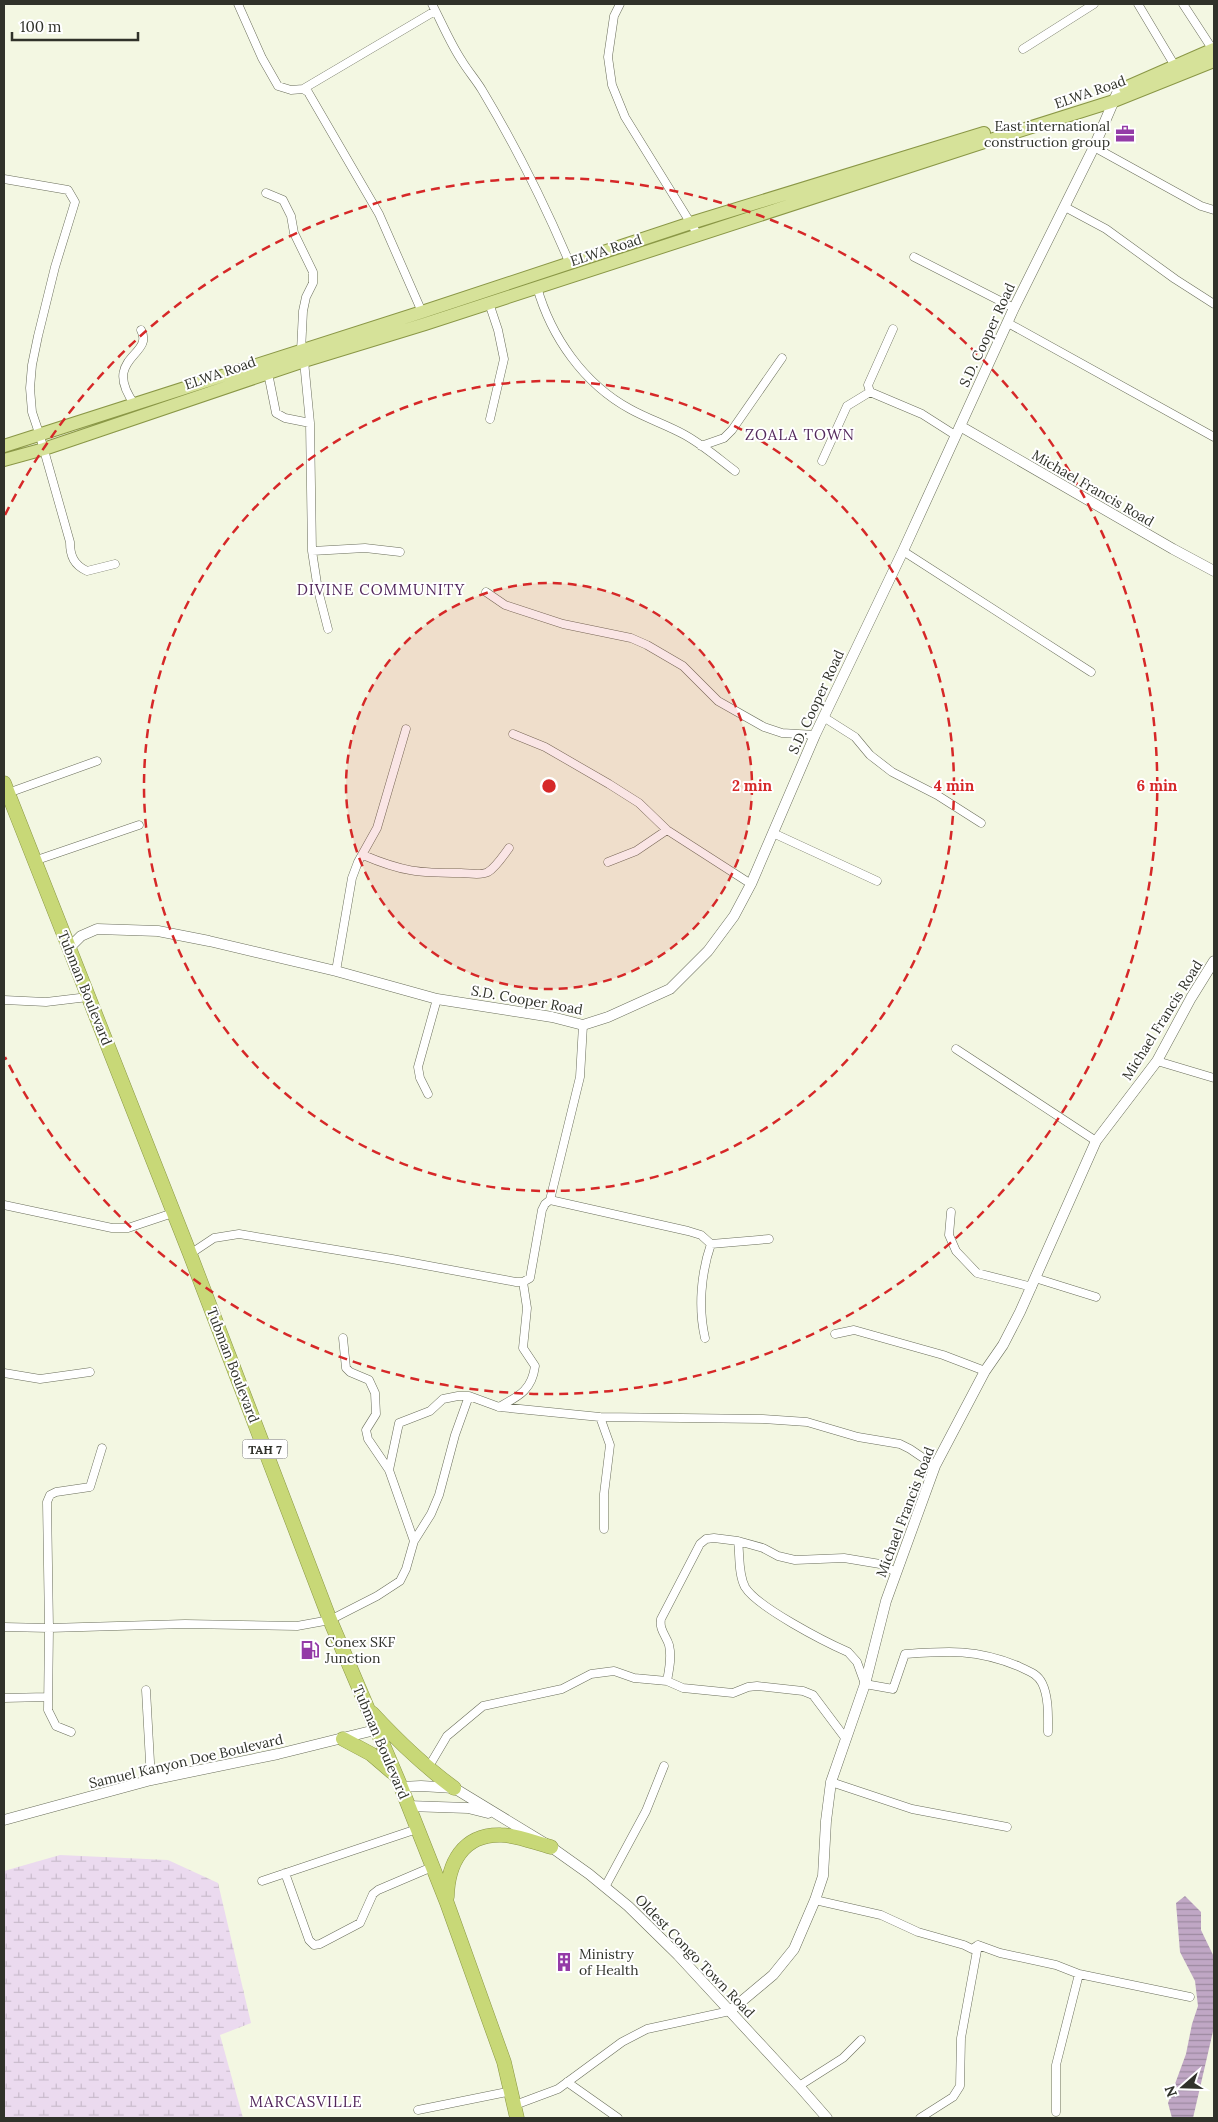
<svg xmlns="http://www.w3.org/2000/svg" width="1218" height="2122" viewBox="0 0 1218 2122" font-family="Lora,serif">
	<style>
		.wetland { fill: url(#wetland-marsh) }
		.water { fill: url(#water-rules) }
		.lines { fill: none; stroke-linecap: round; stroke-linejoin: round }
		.minor-casing { stroke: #6a6e5b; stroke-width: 9 }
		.tertiary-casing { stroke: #6a6e5b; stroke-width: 11 }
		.primary-casing { stroke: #8a9746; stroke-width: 14 }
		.trunk-casing { stroke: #8a9746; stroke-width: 15 }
		.minor { stroke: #fff; stroke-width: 8 }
		.tertiary { stroke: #fff; stroke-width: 10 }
		.primary { stroke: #d6e299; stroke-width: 12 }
		.trunk { stroke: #c8d877; stroke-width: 14 }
		.ring { fill: none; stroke: #d62828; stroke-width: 2.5; stroke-dasharray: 9 6 }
		.labels { text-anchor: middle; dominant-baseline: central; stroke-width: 4; stroke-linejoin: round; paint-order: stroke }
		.shield { fill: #fff; stroke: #6e706a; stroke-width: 1 }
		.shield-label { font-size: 12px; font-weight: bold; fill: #30322a }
		.street-label { font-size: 14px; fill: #30322a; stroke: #fff }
		.poi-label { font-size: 14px; fill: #30322a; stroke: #fff; text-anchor: start }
		.neighbourhood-label { font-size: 15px; letter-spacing: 1px; fill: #52275b; stroke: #fff }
		.centre { fill: #d62828; stroke: #fff; stroke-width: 2.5 }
		.ring-label { font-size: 15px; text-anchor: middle; font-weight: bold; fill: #d62828; stroke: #fff; stroke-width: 4; stroke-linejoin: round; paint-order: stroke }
	</style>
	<defs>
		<pattern id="wetland-marsh" width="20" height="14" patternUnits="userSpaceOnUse" patternTransform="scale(1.25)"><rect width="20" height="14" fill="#ebdaef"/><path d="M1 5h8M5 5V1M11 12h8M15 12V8" fill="none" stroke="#cabccd"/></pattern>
		<pattern id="water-rules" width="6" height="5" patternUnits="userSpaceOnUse" patternTransform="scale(1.25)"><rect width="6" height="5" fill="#c0a7c5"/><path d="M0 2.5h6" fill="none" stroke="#9c89a0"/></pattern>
	</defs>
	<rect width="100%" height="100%" fill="#f3f7e2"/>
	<!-- wetland -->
	<path class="wetland" d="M60,1855L168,1860L218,1883L251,2023L220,2035L243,2118H4V1871Z"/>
	<!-- water -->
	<path class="water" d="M1185,1896L1201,1912V1930L1214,1957V2027L1193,2118H1172L1168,2103L1186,2054L1192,2024L1198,2006L1195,1981L1180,1952L1176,1903Z"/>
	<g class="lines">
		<!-- minor casing -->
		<g class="minor-casing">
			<path id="minor" d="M238,4L262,58L278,86L291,90L303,89L435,11
				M432,4C442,23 450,43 462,61C468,71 476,80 482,90C515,145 545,205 570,264
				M620,4L614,16L608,57L612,85L625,117L698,235
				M1138,4L1175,66
				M1183,4L1213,50
				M1023,49L1094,4
				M303,89L308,92L379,214L422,312
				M1094,147L1201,206L1214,210
				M4,179L68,190L75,202L55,267L38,336L32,365L30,388L32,412L40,436L70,542C70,556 74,565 87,571L115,564
				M266,193L283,200L291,216L294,233L313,272V283L306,297L303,311L301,351
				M1065,207L1106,229L1175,279L1214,304
				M914,257L1014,308
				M537,287C551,337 584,384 630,409C648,419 667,425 685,435C703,445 719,459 735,471
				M489,303L498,330L504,359L490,419
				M1008,323L1214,437
				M893,329L868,385L870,392L922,414L955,435
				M304,361L310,423L312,551L318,590L328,629
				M268,373L276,413L285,418L310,423
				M135,405C100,357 155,356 141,330
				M701,446L724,438L732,430L782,358
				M822,461L847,406L870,392
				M312,551L365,548L400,552
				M903,551L1091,672
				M486,592L505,605L563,624L631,638L647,645L683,666L718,701L764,727L782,733L815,735
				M825,718L855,737L870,755L892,772L937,795L981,823
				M513,734L545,747L609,784L639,803L667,830L751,884
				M8,793L97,761
				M773,833L877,881
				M363,855C403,872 419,873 461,873C470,873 480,876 488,872C496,867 503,856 509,848
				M34,861L139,825
				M608,862L636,851L667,830
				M336,971L352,878L358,862L377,828L406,729
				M4,1000L46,1002L88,997
				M956,1049L1096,1141
				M1157,1061L1214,1078
				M428,1094L420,1078L418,1067L437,999
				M550,1200L688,1231L701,1235L711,1244L769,1239
				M4,1205L112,1228H128L173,1213
				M951,1212L949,1235L956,1251L977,1273L1032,1287
				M190,1254L214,1238L239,1234L392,1259L516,1282H523L530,1278L542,1210L545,1204L550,1200L580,1077L583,1025
				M1035,1278L1096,1297
				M835,1334L854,1330L943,1355L985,1371
				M705,1338C698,1308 701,1273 711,1244
				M4,1373L40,1379L90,1372
				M499,1407C519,1396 532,1390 535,1366L523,1348L527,1308L523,1282
				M600,1417L610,1445L604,1494V1529
				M389,1470L399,1423L430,1411L443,1399L458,1396H469L499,1407L600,1417L763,1419L807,1422L858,1437L900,1444L910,1449L935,1466
				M414,1541L431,1514L439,1495L455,1435L469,1396
				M738,1541C740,1555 738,1574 745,1587C757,1607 825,1642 848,1652L857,1662L865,1684L893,1689L905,1654C949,1651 976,1649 1018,1666C1028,1671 1037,1673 1042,1683C1049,1697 1048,1717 1048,1732
				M4,1627L49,1628L185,1624L297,1626L330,1620L377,1596L400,1581L406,1569L414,1541L389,1470L368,1439L366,1430L376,1414L375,1393L369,1380L350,1372L346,1368L343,1338
				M667,1681C669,1670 672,1657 669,1645C666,1635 659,1630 661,1619L700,1544L706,1539L714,1538L738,1541L763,1548L778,1556L795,1560L844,1558L880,1564L896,1572
				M146,1690L151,1780
				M4,1698L47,1697
				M71,1732L56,1726L48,1710L49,1628L47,1502L50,1495L56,1492L90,1487L102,1448
				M428,1768L447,1736L483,1706L562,1689L591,1674L614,1671L634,1678L667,1681L683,1688L733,1693L748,1687L757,1686L803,1691L813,1695L846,1739
				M831,1782L912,1809L1007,1827
				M285,1873L309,1940L314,1945L320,1944L360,1923L373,1894L378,1890L432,1867
				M262,1881L417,1829
				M605,1887L646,1811L664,1766
				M815,1900L881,1915L918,1932L964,1945L972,1949L978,1945L1000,1953L1056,1965L1079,1974L1190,1997
				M567,2082L618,2118
				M799,2086L843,2058L861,2040
				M515,2105L558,2089L622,2042L647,2029L730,2011
				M418,2110L512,2091
				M1056,2112V2065L1079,1974
				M920,2118L953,2097L960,2086L961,2038L978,1945"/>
		</g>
		<!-- tertiary casing -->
		<g class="tertiary-casing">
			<path id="tertiary" d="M960,426L1173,549L1214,571
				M69,948L81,936L97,929L158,931L209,941L336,971L437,999L552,1017L583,1025L608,1017L670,989L708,951L734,916L751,884L815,735L903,551L1014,308L1094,147L1118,91
				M401,1787L421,1786L454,1788L551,1847L589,1874L628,1906L678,1955L799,2086L827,2118
				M408,1806L468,1808L488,1813
				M4,1820L151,1780L278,1754L375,1730
				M730,2011L773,1975L794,1949L815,1900L823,1876L826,1821L831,1782L865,1684L886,1601L935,1466L985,1371L1003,1345L1020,1312L1096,1141L1157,1061L1191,998L1214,961"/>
		</g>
		<!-- primary casing -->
		<g class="primary-casing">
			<path id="primary" d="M1125,88L1214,49
				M4,446L422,312L691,223L984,133
				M4,460L44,449L304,361L425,324L981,143L1114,101L1214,61"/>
		</g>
		<!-- trunk casing -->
		<g class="trunk-casing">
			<path id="trunk" d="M4,783L190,1254L330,1620L401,1787L447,1903L504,2062L517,2118
				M372,1713C397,1740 424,1766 454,1788
				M343,1739L371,1754L392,1772
				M447,1897C448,1864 462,1834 501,1835C517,1835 535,1843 551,1847"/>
		</g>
		<!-- minor -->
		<use href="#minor" class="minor"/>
		<!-- tertiary -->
		<use href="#tertiary" class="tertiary"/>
		<!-- primary -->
		<use href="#primary" class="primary"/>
		<!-- trunk -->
		<use href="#trunk" class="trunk"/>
	</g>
	<!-- distance rings -->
	<circle cx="549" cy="786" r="203" fill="#d62828" fill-opacity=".12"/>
	<g class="ring">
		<circle cx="549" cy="786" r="203"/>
		<circle cx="549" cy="786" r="405"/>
		<path d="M5 515A608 608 0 1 1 5 1057"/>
	</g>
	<!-- icons -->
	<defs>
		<g id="office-bare" transform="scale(1.5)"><path d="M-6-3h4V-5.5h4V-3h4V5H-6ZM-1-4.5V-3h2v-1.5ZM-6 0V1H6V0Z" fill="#943ba7" stroke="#fff" stroke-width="2.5" paint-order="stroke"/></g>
		<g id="fuel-bare" transform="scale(1.5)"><path d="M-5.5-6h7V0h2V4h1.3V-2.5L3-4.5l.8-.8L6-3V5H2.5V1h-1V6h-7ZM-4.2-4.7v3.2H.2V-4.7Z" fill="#943ba7" stroke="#fff" stroke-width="2.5" paint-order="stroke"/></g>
		<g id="building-bare" transform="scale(1.5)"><path d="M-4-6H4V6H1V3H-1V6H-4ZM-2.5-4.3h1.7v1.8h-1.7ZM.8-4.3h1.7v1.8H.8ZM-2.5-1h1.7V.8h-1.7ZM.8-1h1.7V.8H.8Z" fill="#943ba7" stroke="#fff" stroke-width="2.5" paint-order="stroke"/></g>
	</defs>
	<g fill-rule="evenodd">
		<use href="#office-bare" x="1125" y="134"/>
		<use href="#fuel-bare" x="310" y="1650"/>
		<use href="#building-bare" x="564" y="1962"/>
	</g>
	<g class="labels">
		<!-- shield labels -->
		<rect class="shield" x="242.5" y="1439.5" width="45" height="19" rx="4"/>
		<g class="shield-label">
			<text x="265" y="1449">TAH 7</text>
		</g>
		<!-- street labels -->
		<g class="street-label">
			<text transform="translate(1090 92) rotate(-19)">ELWA Road</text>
			<text transform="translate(606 250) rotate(-18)">ELWA Road</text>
			<text transform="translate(987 335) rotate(-65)">S.D. Cooper Road</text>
			<text transform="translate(220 373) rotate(-19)">ELWA Road</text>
			<text transform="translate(1093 488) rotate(30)">Michael Francis Road</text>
			<text transform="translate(816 702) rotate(-65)">S.D. Cooper Road</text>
			<text transform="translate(85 988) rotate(68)">Tubman Boulevard</text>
			<text transform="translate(527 1000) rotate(10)">S.D. Cooper Road</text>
			<text transform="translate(1162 1020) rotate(-58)">Michael Francis Road</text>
			<text transform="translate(233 1365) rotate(69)">Tubman Boulevard</text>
			<text transform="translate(905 1512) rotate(-69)">Michael Francis Road</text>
			<text transform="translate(381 1742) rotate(67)">Tubman Boulevard</text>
			<text transform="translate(186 1761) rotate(-13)">Samuel Kanyon Doe Boulevard</text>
			<text transform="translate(695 1956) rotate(46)">Oldest Congo Town Road</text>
		</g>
		<!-- poi labels -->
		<g class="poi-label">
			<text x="1110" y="126" text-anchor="end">East international<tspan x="1110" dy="16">construction group</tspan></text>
			<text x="325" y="1642">Conex SKF<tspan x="325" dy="16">Junction</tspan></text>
			<text x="579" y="1954">Ministry<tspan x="579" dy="16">of Health</tspan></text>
		</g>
		<!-- neighbourhood labels -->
		<g class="neighbourhood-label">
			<text x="800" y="434">ZOALA TOWN</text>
			<text x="381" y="589">DIVINE COMMUNITY</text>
			<text x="306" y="2101">MARCASVILLE</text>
		</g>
	</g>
	<circle cx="549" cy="786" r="8" class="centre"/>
	<g class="ring-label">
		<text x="752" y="791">2 min</text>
		<text x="954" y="791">4 min</text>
		<text x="1157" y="791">6 min</text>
	</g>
	<!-- border -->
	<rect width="1218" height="2122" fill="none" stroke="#30322a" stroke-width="10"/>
	<!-- north arrow -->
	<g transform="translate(1183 2087) rotate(250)" stroke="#ffffff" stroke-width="4" paint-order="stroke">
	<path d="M0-4L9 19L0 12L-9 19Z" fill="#30322a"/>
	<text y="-8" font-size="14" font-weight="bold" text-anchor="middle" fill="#30322a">N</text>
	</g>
	<!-- scale -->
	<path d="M12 32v8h126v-8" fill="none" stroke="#30322a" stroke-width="2.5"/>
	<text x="20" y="32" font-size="15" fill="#30322a" stroke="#ffffff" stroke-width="4" paint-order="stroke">100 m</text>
</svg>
